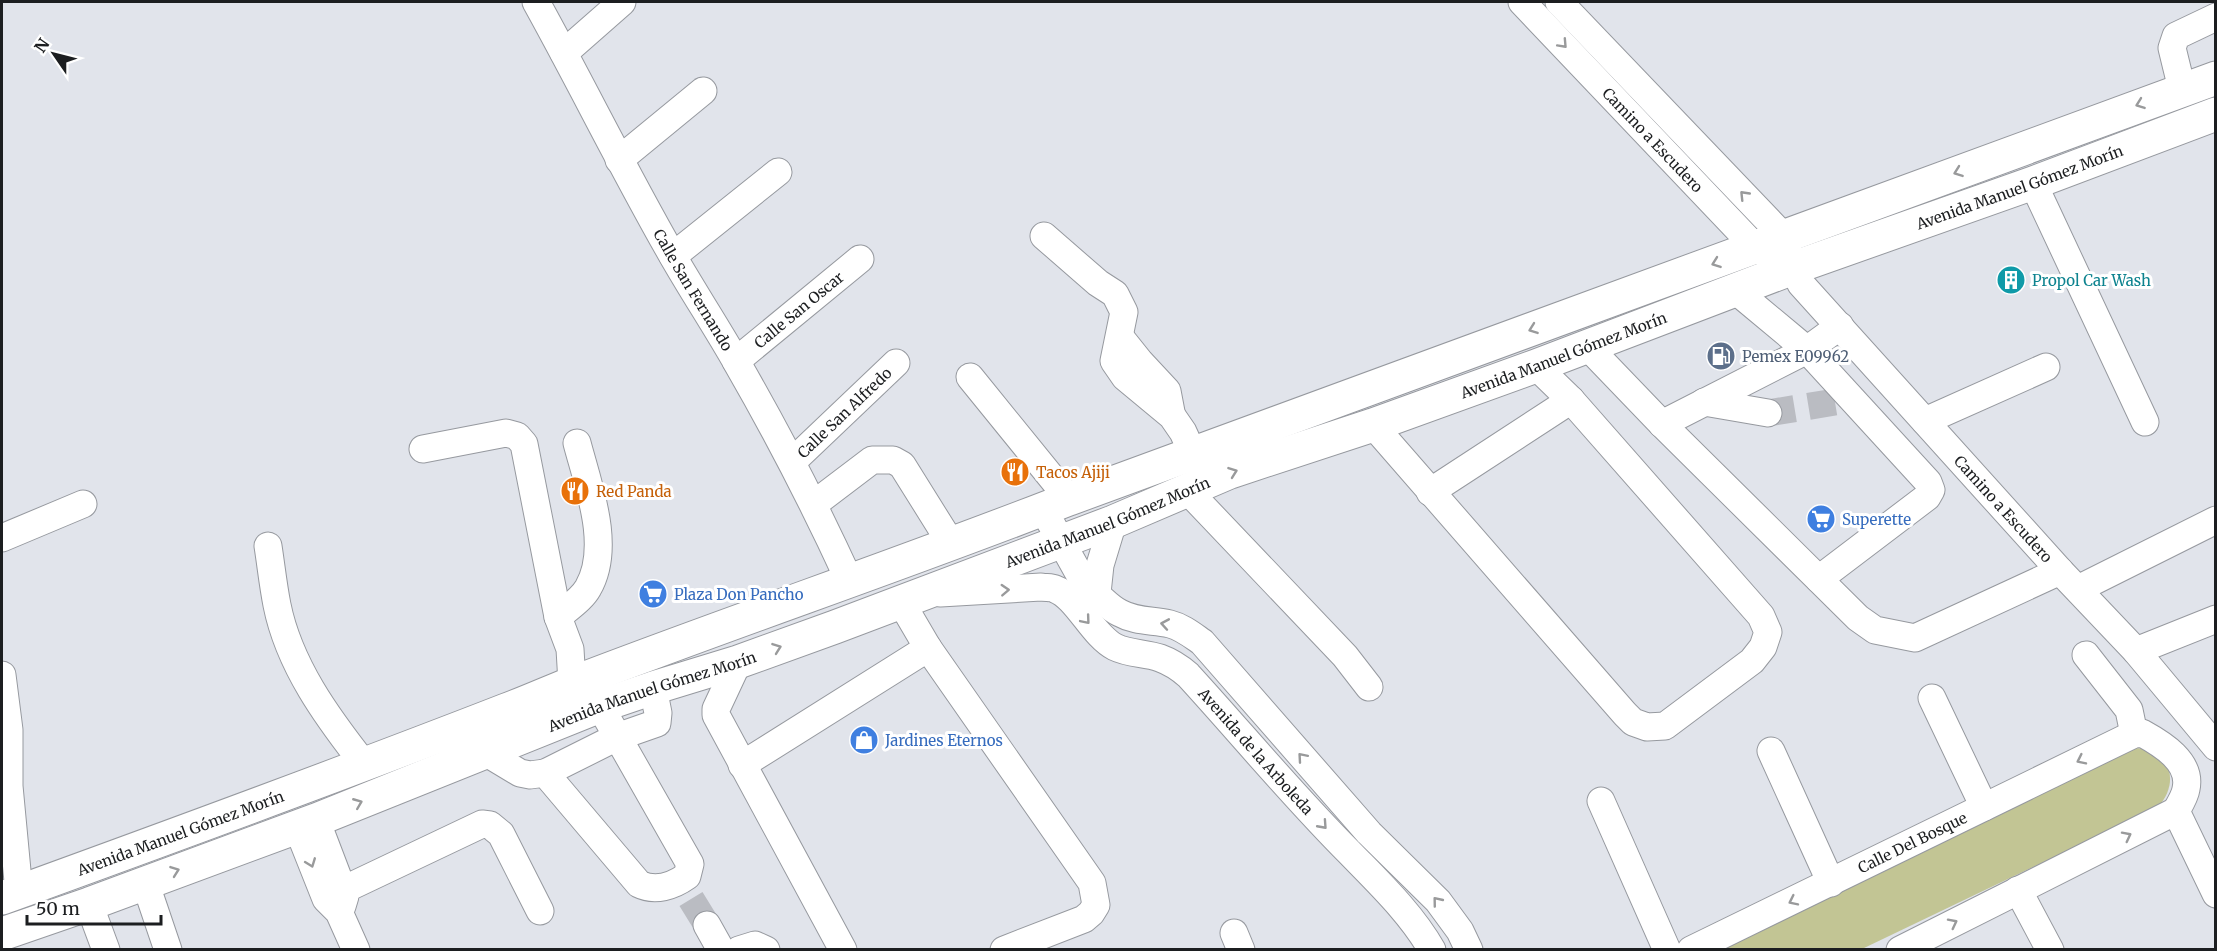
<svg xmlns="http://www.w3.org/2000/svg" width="2217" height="951" viewBox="0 0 2217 951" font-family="Merriweather,serif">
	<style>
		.green { fill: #c2c594 }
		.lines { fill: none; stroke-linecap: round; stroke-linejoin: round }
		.minor-tunnel { stroke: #babcc2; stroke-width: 27; stroke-dasharray: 27 14; stroke-linecap: butt }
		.minor-casing { stroke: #96999f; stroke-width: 29 }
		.major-casing { stroke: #96999f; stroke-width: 35 }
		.minor { stroke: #fff; stroke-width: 27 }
		.major { stroke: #fff; stroke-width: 33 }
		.oneway { stroke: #999a9b }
		.labels { text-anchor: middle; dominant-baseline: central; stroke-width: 6; stroke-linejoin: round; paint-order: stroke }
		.street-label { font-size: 15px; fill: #1c1e20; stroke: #fff }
		.culture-label { font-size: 15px; fill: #0d838f; stroke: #fff; text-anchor: start }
		.service-label { font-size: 15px; fill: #4e5e75; stroke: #fff; text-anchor: start }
		.food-label { font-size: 15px; fill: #c56008; stroke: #fff; text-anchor: start }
		.shop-label { font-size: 15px; fill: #366cbe; stroke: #fff; text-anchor: start }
	</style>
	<rect width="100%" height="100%" fill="#e1e4eb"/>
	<!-- green -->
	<path class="green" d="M2130,748C2167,746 2183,779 2158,807L1862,949L1712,950Z"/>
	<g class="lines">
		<!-- minor-tunnel -->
		<path class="minor-tunnel" d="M1768,413L1835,402
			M691,899L707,925"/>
		<!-- minor casing -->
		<g class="minor-casing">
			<g id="minor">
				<path id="s1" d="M536,2C582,85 624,171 671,253C692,290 716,326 737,363C778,434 815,506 849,580"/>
				<path id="s2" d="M1522,2L1756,248L1771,256"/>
				<path id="s3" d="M1559,2L1784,237L1793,268L1801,284L2060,571L2136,651L2216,747"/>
				<path d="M564,53L622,2"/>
				<path d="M2182,89L2172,48L2176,36L2216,17"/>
				<path d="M619,160L703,91"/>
				<path d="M2033,183L2145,422"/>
				<path d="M1044,236L1098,283L1115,294L1124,312L1114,361L1125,377L1172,416L1183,432L1193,454"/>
				<path d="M673,256L778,172"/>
				<path d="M1735,290L1807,350L1840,326"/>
				<path d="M1120,337L1140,362L1167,391L1171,412"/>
				<path d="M1587,346L1662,424L1858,618L1875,630L1915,638L2060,571"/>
				<path id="s4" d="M736,361L860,259"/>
				<path d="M970,377L1069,499"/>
				<path d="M1704,402L1768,413"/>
				<path d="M1925,421L2046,367"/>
				<path d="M1662,424L1807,350L1928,482L1931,490L1927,497L1819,579"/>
				<path d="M1373,425L1625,714L1633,722L1647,727L1665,726L1752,661L1763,647L1768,632L1761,616L1571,400L1536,366"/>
				<path d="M423,449L506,433L517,436L524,444L558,617L570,649L572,683"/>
				<path id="s5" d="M792,462L896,363"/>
				<path d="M1187,490L1345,656L1369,687"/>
				<path d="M1430,492L1571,400"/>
				<path d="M814,504L872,460H893L902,465L952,545"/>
				<path d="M1043,509L1087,588C1100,595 1107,607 1120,613C1136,622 1153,620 1170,624C1182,627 1192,635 1202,642L1369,833L1438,901L1460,931L1469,950"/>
				<path d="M2,538L83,504"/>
				<path d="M268,546C271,565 273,585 277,605C289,665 327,717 364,764"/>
				<path d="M2078,589L2216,520"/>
				<path id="s6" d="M940,593L1041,587C1046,588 1051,587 1055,589C1077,597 1092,635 1115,647C1129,654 1146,653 1160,658C1171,662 1180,668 1188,675C1242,734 1293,796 1349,852C1378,882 1411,913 1432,950"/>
				<path d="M1097,593L1100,565L1113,522"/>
				<path d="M901,602L928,648L1092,883L1096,905L1091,913L1084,919L1004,950"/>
				<path d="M558,617C568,608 582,599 588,588C612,547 588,485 577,443"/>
				<path d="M2136,651L2216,619"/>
				<path d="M2086,655L2129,710L2134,734"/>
				<path d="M738,662L716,709V715L843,950"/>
				<path d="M2,675L9,730V786L19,892"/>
				<path d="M1932,698L1984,807"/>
				<path d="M1771,751L1831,883"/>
				<path d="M485,752L520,773L530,775L545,773L639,884C655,892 673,886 687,876L690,864L600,706"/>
				<path d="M742,765L928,648"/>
				<path d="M545,773L617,737L657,723L658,713L653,688"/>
				<path d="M1601,801L1667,950"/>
				<path d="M316,820L345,896L342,906"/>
				<path d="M297,826L326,899L339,912L356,950"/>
				<path d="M145,882L168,950"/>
				<path d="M343,890L482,824L490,825L501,834L540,911"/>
				<path d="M2018,890L2050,950"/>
				<path d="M89,904L106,950"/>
				<path d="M707,925L721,950"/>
				<path d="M1234,933L1241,950"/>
				<path d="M739,950L755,945L766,950"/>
				<path id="s7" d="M1691,950L2134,734L2142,733C2162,744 2192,762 2186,789C2185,796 2180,804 2176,811L2216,894"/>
				<path d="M1900,950L2176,811"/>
			</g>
		</g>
		<!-- major casing -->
		<g class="major-casing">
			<g id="major">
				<path id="s8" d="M2,898C170,837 339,775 506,710C530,701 552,691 575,682C739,619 906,563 1069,499L2216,78"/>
				<path id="s9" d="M2,934L89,904L316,820L600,706L653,688L738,662L835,627L1113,522L1230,472L1373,425L1536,366L1793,268L2033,183L2216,114"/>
			</g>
		</g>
		<!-- minor -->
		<use href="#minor" class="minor"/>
		<!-- major -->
		<use href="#major" class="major"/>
	</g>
	<!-- one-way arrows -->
	<defs><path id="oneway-chevron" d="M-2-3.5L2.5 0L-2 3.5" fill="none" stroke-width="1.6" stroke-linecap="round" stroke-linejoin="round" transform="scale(1.5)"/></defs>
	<g class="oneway">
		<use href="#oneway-chevron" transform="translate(1563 44) rotate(47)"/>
		<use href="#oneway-chevron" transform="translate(2140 104) rotate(160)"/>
		<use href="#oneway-chevron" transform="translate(1958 172) rotate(160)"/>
		<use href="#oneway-chevron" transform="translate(1744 195) rotate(-134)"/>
		<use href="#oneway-chevron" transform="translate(1716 263) rotate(160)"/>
		<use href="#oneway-chevron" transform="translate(1533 329) rotate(160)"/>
		<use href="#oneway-chevron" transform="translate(1233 472) rotate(-20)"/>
		<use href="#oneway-chevron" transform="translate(1005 590) rotate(-3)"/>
		<use href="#oneway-chevron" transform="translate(1086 620) rotate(50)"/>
		<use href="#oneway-chevron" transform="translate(1165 624) rotate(-170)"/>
		<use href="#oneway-chevron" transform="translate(777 648) rotate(-20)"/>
		<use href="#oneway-chevron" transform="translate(1302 757) rotate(-131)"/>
		<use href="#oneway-chevron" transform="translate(2081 760) rotate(154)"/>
		<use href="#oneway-chevron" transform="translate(358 803) rotate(-22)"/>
		<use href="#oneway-chevron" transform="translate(1323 825) rotate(48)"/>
		<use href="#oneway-chevron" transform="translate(2127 836) rotate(-27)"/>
		<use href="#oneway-chevron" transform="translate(311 863) rotate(69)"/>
		<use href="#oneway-chevron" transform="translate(175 871) rotate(-20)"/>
		<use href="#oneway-chevron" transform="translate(1437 901) rotate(-129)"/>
		<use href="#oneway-chevron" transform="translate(1793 901) rotate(154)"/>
		<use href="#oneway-chevron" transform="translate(1953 923) rotate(-27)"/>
	</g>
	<!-- icons -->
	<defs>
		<g id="building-disc" transform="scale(1.5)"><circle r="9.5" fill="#0f9aa8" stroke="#fff"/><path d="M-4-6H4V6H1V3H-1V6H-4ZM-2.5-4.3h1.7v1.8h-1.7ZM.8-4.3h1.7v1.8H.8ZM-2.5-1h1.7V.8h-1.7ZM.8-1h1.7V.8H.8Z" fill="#fff"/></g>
		<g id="fuel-disc" transform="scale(1.5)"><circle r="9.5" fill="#5c6f8a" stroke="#fff"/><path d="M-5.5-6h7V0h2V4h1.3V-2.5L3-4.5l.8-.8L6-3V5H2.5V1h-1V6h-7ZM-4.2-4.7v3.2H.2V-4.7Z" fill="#fff"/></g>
		<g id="restaurant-disc" transform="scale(1.5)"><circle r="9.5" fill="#e8710a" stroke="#fff"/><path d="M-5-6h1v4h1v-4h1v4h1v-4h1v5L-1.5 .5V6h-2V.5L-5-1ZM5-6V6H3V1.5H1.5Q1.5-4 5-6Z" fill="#fff"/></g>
		<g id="supermarket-disc" transform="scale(1.5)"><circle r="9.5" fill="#3f7fe0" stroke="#fff"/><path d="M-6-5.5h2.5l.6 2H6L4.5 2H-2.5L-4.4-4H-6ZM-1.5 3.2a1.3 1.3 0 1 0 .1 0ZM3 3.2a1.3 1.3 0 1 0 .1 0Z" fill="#fff"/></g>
		<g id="shop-disc" transform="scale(1.5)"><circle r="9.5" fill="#3f7fe0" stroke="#fff"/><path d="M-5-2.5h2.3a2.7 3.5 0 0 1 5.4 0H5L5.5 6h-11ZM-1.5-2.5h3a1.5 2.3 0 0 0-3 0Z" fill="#fff"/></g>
	</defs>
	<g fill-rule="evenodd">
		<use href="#building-disc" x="2011" y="280"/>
		<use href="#fuel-disc" x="1721" y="356"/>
		<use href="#restaurant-disc" x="1015" y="472"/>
		<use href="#restaurant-disc" x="575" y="491"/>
		<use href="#supermarket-disc" x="1821" y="519"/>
		<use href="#supermarket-disc" x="653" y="594"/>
		<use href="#shop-disc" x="864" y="740"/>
	</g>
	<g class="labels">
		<!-- street labels -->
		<g class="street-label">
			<text stroke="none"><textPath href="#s2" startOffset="190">Camino a Escudero</textPath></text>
			<text stroke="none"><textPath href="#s9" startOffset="2152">Avenida Manuel Gómez Morín</textPath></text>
			<text stroke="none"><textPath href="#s1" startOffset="328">Calle San Fernando</textPath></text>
			<text stroke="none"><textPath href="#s4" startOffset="81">Calle San Oscar</textPath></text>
			<text stroke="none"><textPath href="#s9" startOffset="1666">Avenida Manuel Gómez Morín</textPath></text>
			<text stroke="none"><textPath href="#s5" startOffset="72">Calle San Alfredo</textPath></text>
			<text stroke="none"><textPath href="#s3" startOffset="678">Camino a Escudero</textPath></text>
			<text stroke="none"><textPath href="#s9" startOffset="1180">Avenida Manuel Gómez Morín</textPath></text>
			<text stroke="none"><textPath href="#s9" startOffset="694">Avenida Manuel Gómez Morín</textPath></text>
			<text stroke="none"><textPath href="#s6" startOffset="381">Avenida de la Arboleda</textPath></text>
			<text stroke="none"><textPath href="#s8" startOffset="190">Avenida Manuel Gómez Morín</textPath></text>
			<text stroke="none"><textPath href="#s7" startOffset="246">Calle Del Bosque</textPath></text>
		</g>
		<!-- culture labels -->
		<g class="culture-label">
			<text x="2032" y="280">Propol Car Wash</text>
		</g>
		<!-- service labels -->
		<g class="service-label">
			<text x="1742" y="356">Pemex E09962</text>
		</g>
		<!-- food labels -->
		<g class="food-label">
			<text x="1036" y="472">Tacos Ajiji</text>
			<text x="596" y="491">Red Panda</text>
		</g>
		<!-- shop labels -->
		<g class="shop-label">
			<text x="1842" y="519">Superette</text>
			<text x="674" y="594">Plaza Don Pancho</text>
			<text x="885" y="740">Jardines Eternos</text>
		</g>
	</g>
	<!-- border -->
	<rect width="2217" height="951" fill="none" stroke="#1c1e20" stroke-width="6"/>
	<!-- north arrow -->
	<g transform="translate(54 54) rotate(305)" stroke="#ffffff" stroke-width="4.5" paint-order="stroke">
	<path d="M0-4.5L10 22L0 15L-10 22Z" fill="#1c1e20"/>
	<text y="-9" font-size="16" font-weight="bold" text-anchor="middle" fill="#1c1e20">N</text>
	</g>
	<!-- scale -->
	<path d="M27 915v9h134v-9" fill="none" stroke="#1c1e20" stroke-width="3"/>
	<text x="36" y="915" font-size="18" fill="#1c1e20" stroke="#ffffff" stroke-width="4.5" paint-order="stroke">50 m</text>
</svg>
